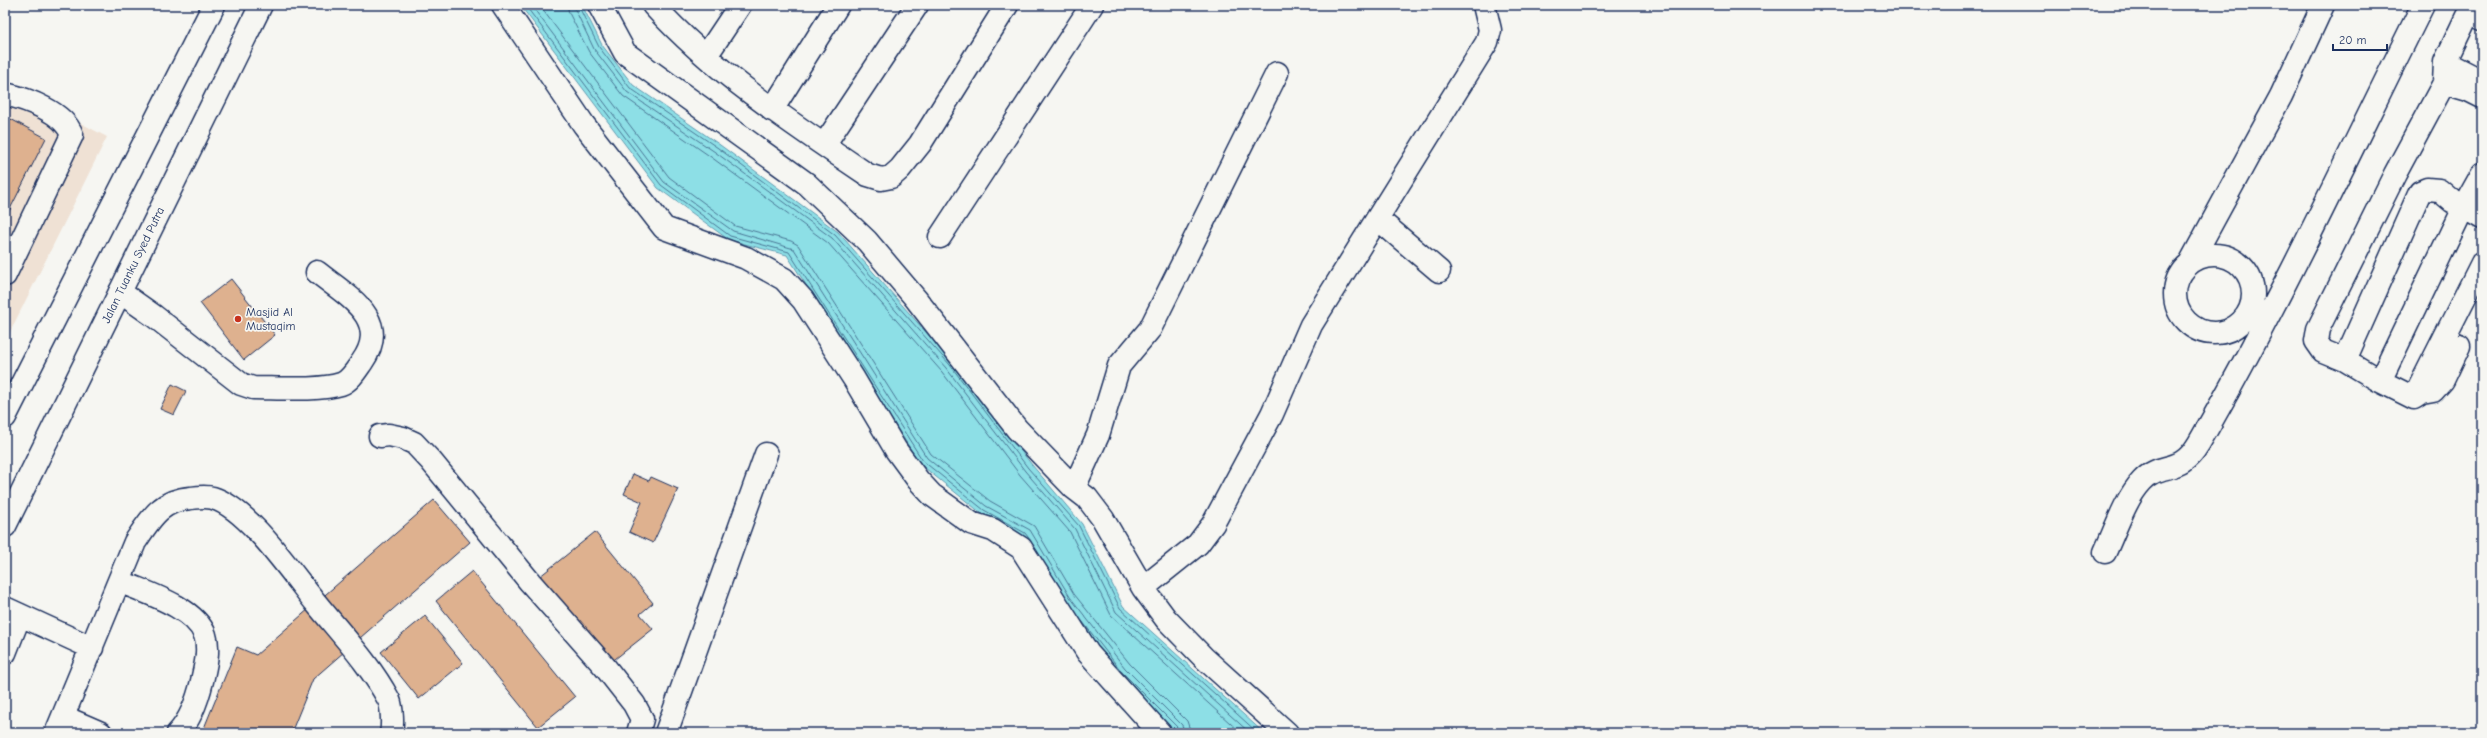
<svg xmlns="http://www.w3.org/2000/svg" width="2487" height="738" viewBox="0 0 2487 738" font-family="'Comic Neue',sans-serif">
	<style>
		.built { fill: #efe1d4 }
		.water { fill: #8ddfe6; stroke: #5f99b0 }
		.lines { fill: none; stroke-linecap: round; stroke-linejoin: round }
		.shore { stroke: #497594; stroke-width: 1 }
		.building { fill: #deb18f; stroke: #1b2f5e }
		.minor-casing { stroke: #1b2f5e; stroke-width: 25 }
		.major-casing { stroke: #1b2f5e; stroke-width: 25 }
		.minor { stroke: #f6f6f2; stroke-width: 22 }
		.major { stroke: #f6f6f2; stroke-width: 22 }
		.poi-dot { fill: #c8321e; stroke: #f6f6f2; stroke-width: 1.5 }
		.labels { text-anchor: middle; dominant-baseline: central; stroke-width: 3.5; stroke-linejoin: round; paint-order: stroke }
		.street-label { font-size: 12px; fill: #1b2f5e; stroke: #f6f6f2 }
		.poi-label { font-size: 12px; fill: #1b2f5e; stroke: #f6f6f2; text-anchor: start }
	</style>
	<rect width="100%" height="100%" fill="#f6f6f2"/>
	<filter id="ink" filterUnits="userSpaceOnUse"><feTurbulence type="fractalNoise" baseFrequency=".025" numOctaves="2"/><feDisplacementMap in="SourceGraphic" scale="8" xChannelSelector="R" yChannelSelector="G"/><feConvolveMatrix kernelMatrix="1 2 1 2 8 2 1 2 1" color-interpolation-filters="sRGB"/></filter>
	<g filter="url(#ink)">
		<!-- built -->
		<path class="built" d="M5,83L107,137L5,342Z"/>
		<!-- water -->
		<path class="water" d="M520,5H582L602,45L633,85L720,145L838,232L953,363L1032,465L1082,524L1123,606L1264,733H1177L1119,674L1062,602L1023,536L981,513L920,464L787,255L729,240L658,188Z"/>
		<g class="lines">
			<!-- shore -->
			<path class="shore" d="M525,5L661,185L730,236L789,252L923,461L984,510L1025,533L1031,541
				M531,5L664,182L733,231L794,249L927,458L986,506L1030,530L1070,597L1125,668L1182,725L1185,733
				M539,5L669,177L735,226L791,241L798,245L931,454L990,501L1034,526L1074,594L1130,664L1187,721L1191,733
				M567,5L569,13L589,52L623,96L711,157L828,243L942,372L1020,475L1070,532L1111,615L1241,733
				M573,5L594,49L627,92L715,152L832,238L946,368L1025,471L1075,529L1116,612L1250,733
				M578,5L599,47L630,88L718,148L835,235L950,365L1028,468L1079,526L1120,608L1258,733
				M1082,621L1122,672L1179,729L1180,733"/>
		</g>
		<!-- building -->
		<path class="building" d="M5,116L46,138L5,219Z
			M231,279L275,335L244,360L200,303Z
			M172,384L186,391L174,415L160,409Z
			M633,474L649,481L651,477L678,489L653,543L629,532L642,502L624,494Z
			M434,500L470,542L313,679L291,733H202L237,647L256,655Z
			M595,532L653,603L640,614L653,629L610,663L539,577Z
			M472,571L575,697L538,727L436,601Z
			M425,616L463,663L419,699L381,652Z"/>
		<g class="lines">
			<!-- minor casing -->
			<g class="minor-casing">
				<path id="minor" d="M503,5L584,125L664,228L746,258L784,279L803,300L854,379L896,450L918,480L932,495L971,523L993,530L1021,548L1088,653L1160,733
					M599,5L625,53L807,184L867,241L916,299L1017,429L1074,488L1087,498L1103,519L1143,588L1166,619L1204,658L1287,733
					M653,5C715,73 792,124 868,175L881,179L891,177L900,169L920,144L1007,5
					M706,56L740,5
					M2445,62L2482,81
					M2444,83L2445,62L2467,16L2471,13H2476L2482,19
					M5,94C27,99 64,112 72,135L5,275
					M772,110L838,5
					M824,145L917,5
					M1378,219L1439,271
					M940,237L1092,5
					M2175 294a39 39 0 1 1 78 0a39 39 0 1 1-78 0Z
					M2190,263L2281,96L2323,5
					M120,292L154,316L241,384L253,388C277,388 319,391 341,384C350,381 357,369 362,362C392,319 347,296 317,272
					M2459,346L2443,380L2433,391L2422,393L2414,398L2380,381L2345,360L2323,351L2316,341L2318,329L2395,174L2444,83L2468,90L2482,97
					M2345,360L2420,192L2427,189L2439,190L2452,201L2482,218
					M2380,381L2463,208L2482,174
					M2414,398L2482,263
					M380,436L389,435L403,438L414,443L431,461L530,582L605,667L634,704L642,719L638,733
					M1074,488L1098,435L1119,366L1150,329L1277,73
					M2105,552C2116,529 2125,499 2142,481C2162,460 2179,477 2199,443C2281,301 2350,151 2423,5
					M119,581C144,592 195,607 205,635C210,650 205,667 202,681C198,698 190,720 178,733
					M1143,588L1198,544L1213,524L1272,414L1311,325L1487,42L1490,30L1484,5
					M5,608L92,648
					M5,653L20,615
					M64,717L101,733
					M56,733L135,542C151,518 161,500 191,498C198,497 206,496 213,498C249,509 292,574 316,603C341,634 370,664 389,700C392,707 393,725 391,733
					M666,733L766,454"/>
			</g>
			<!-- major casing -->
			<g class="major-casing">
				<path id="major" d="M5,417L214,5
					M5,526L261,5"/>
			</g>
			<!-- minor -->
			<use href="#minor" class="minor"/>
			<!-- major -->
			<use href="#major" class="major"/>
		</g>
	</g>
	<!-- markers -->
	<circle class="poi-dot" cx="238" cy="319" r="4"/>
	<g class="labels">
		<!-- street labels -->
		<g class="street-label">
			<text transform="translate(133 265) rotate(-64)">Jalan Tuanku Syed Putra</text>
		</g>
		<!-- poi labels -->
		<g class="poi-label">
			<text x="246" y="312">Masjid Al<tspan x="246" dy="14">Mustaqim</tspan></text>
		</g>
	</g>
	<!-- margin -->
	<rect width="2487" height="738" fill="none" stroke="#f6f6f2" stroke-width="20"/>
	<rect x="10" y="10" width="2467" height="718" fill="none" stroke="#1b2f5e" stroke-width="1.5" filter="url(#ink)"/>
	<!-- scale -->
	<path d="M2333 44v6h54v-6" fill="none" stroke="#1b2f5e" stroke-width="2"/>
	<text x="2339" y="44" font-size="12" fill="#1b2f5e" stroke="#f6f6f2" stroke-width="3" paint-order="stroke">20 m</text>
</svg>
